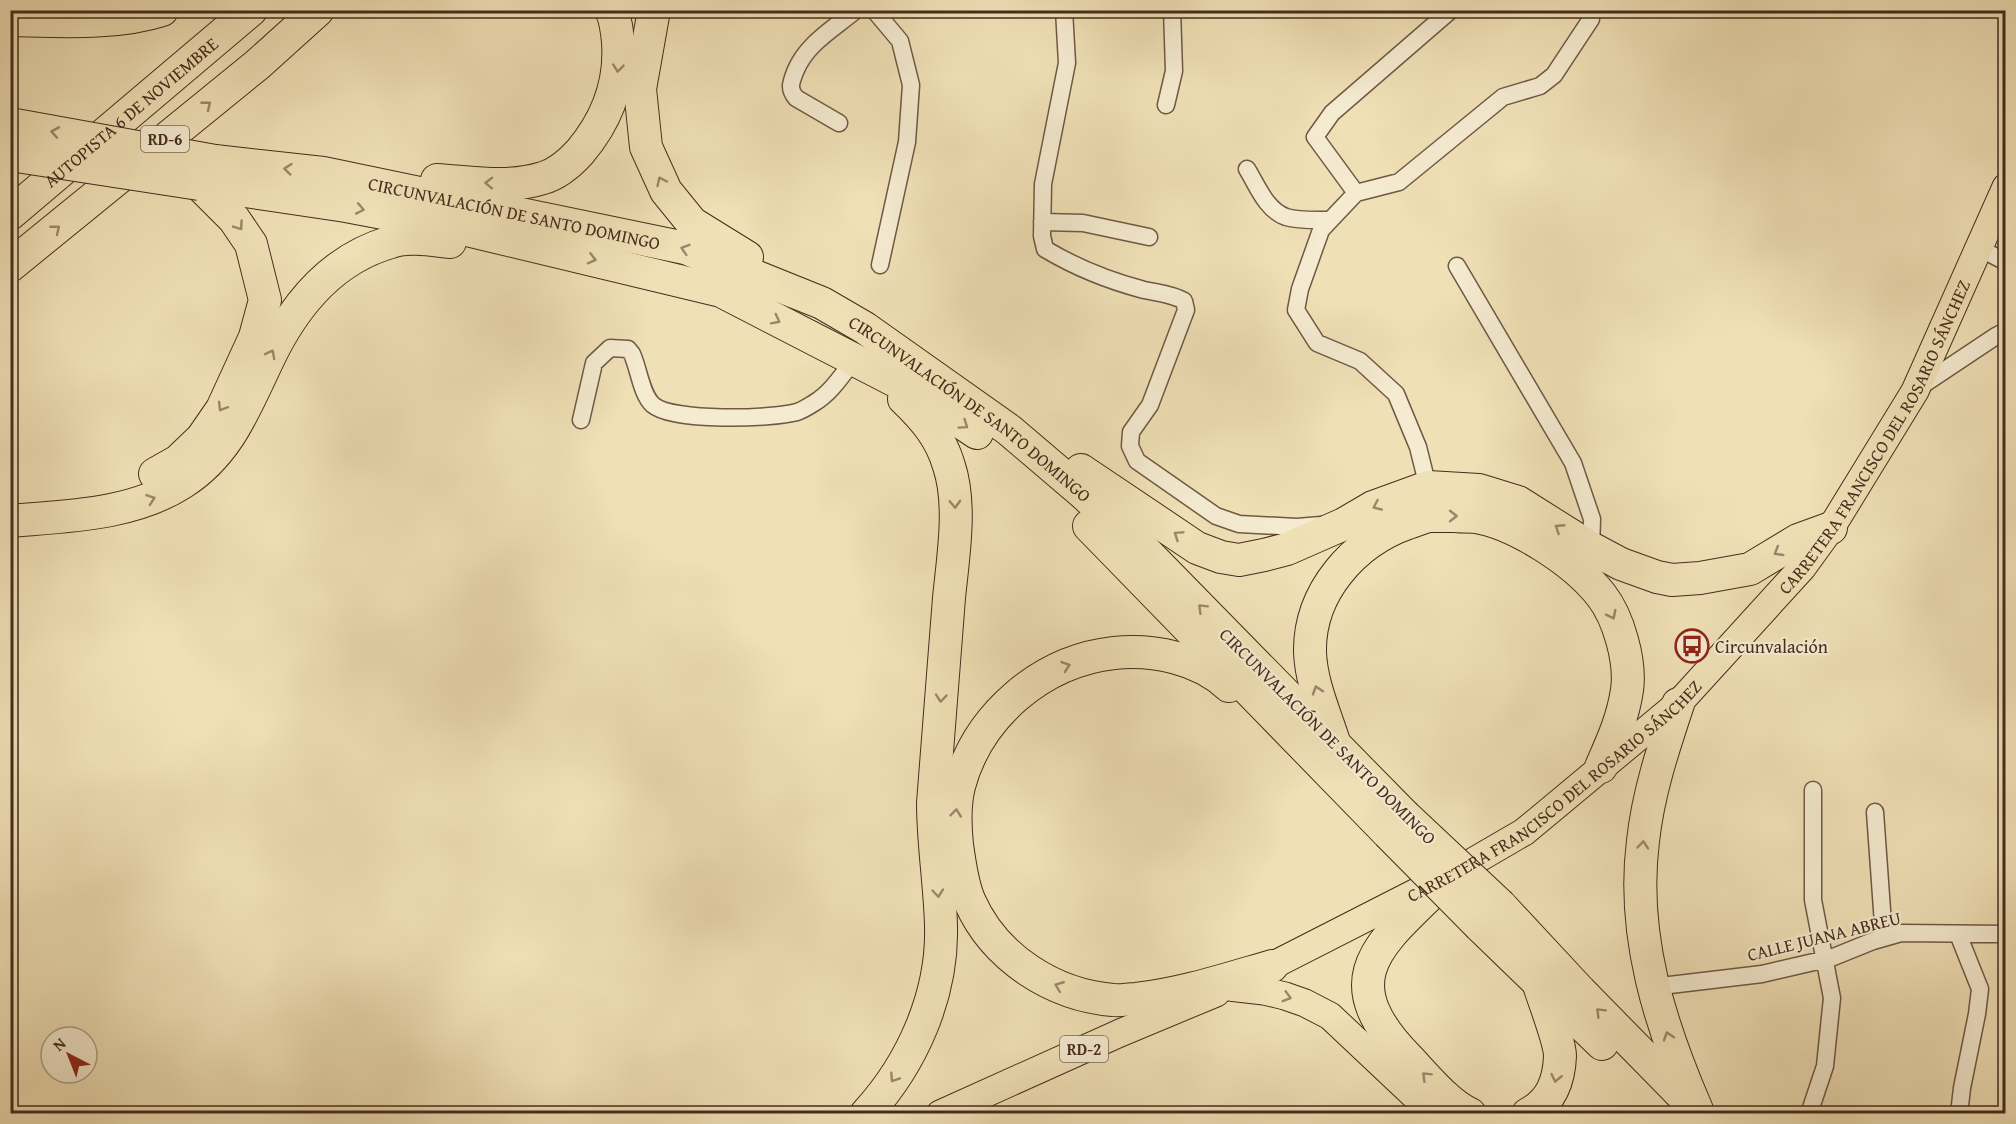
<svg xmlns="http://www.w3.org/2000/svg" width="2016" height="1124" viewBox="0 0 2016 1124" font-family="'Gentium Book Plus',serif">
	<style>
		.lines { fill: none; stroke-linecap: round; stroke-linejoin: round }
		.street-casing { stroke: #705844; stroke-width: 19 }
		.primary-casing { stroke: #462b1e; stroke-width: 29 }
		.highway-casing { stroke: #462b1e; stroke-width: 34 }
		.street { stroke: #f5ebd0; stroke-width: 16 }
		.primary { stroke: #f0e0b6; stroke-width: 27 }
		.highway { stroke: #f0e0b6; stroke-width: 32 }
		.highway-bridge-casing { stroke: #462b1e; stroke-width: 34; stroke-linecap: butt }
		.highway-bridge { stroke: #f0e0b6; stroke-width: 32 }
		.oneway { stroke: #9b866a }
		.labels { text-anchor: middle; dominant-baseline: central; stroke-width: 4.5; stroke-linejoin: round; paint-order: stroke }
		.shield { fill: #f5ebd0; stroke: #7a6553; stroke-width: 1.5 }
		.shield-label { font-size: 16px; font-weight: bold; fill: #462b1e }
		.street-label { font-size: 18px; fill: #462b1e; stroke: #f5ebd0 }
		.poi-label { font-size: 18px; fill: #462b1e; stroke: #f5ebd0; text-anchor: start }
	</style>
	<rect width="100%" height="100%" fill="#f0e0b6"/>
	<filter id="stains"><feTurbulence type="fractalNoise" baseFrequency=".00333" numOctaves="4"/><feColorMatrix values="0 0 0 0 .2 0 0 0 0 .09 0 0 0 0 .02 0 0 0 .5 -.17"/></filter>
	<radialGradient id="worn" r=".72"><stop offset=".6" stop-color="#630" stop-opacity="0"/><stop offset="1" stop-color="#630" stop-opacity=".3"/></radialGradient>
	<g class="lines">
		<!-- street casing -->
		<g class="street-casing">
			<path id="street" d="M874,10L900,41L911,85L907,142L880,265
				M1064,10L1067,63L1043,184L1042,236L1045,249C1075,267 1110,281 1144,290C1158,293 1172,294 1184,301L1186,310L1150,405L1131,432L1130,446L1137,461L1216,516L1239,524L1297,527L1321,525
				M1451,10L1332,113L1315,137L1356,193L1399,182L1503,97L1540,86L1554,75L1591,19V10
				M1166,105L1174,71L1172,10
				M839,123L796,98C788,88 791,83 795,72C806,44 833,29 856,10
				M1247,169C1257,185 1266,210 1286,217C1299,221 1317,220 1330,220
				M1356,193L1321,230L1300,289L1296,310L1317,343L1360,361L1396,394L1418,447L1428,487
				M1042,222L1083,223L1149,237
				M1979,248L2006,262
				M1457,266L1573,463L1592,519L1591,548
				M1918,388L1996,336L2006,331
				M581,420L594,363L610,348L628,349L632,354C639,369 641,394 653,405C673,422 771,419 797,412C803,410 809,406 814,403C831,393 842,375 854,360
				M1875,812L1884,938
				M1958,934L1980,989L1977,1014L1962,1088L1959,1114
				M1653,987L1762,974L1831,958L1873,941L1901,933L2006,934
				M1809,1114L1825,1066L1832,998L1813,900V790"/>
		</g>
		<!-- primary casing -->
		<g class="primary-casing">
			<g id="primary">
				<path id="s1" d="M1254,975L1450,875L1524,832L1678,704L1802,568L1831,528L1915,391L2006,187"/>
				<path d="M1229,987L1264,991L1285,996L1305,1003L1330,1016L1434,1114"/>
				<path d="M940,1114L1120,1033L1216,993"/>
			</g>
		</g>
		<!-- highway casing -->
		<g class="highway-casing">
			<g id="highway">
				<path d="M654,10L640,89L646,147L666,191L692,223L747,257"/>
				<path d="M10,20C59,21 116,25 162,10"/>
				<path id="s2" d="M215,161L323,173L685,248L822,303L865,328L1009,430L1083,493L1141,547L1404,815"/>
				<path d="M437,180C471,182 509,189 543,178C557,174 570,163 580,152C607,120 621,84 618,42C617,31 616,20 611,10"/>
				<path d="M199,184L346,206L446,225L721,291L911,389L977,433"/>
				<path id="s3" d="M10,214L251,10"/>
				<path d="M10,266L257,65L318,10"/>
				<path d="M1081,470L1197,548L1221,557L1239,560L1264,555L1287,549L1344,524L1373,507L1428,487L1479,490L1518,502L1591,548L1621,564L1657,577L1672,580L1700,578L1750,569L1798,540L1831,528"/>
				<path d="M155,474L178,461L202,438L222,409L255,337L265,300L251,244L234,219L199,184"/>
				<path d="M10,521C68,516 132,515 182,483C228,454 245,408 267,362C292,308 331,259 391,242C408,236 431,240 450,242"/>
				<path d="M1089,526L1388,833"/>
				<path d="M1229,686C1199,658 1153,649 1114,653C1042,661 978,715 959,786C954,806 955,825 957,845C960,864 962,885 970,902C995,958 1053,995 1113,1000C1121,1001 1128,999 1136,999C1182,994 1227,979 1272,966"/>
				<path d="M1678,704C1663,749 1648,794 1643,841C1631,935 1660,1025 1697,1110"/>
				<path d="M1333,739C1324,711 1311,682 1310,652C1309,592 1354,542 1408,523C1415,521 1423,517 1430,516C1437,516 1445,516 1453,516C1460,517 1468,516 1476,517C1517,524 1575,562 1601,595C1619,618 1631,662 1627,690C1623,718 1612,742 1601,767"/>
				<path d="M1450,875C1386,940 1325,974 1409,1059C1426,1077 1448,1104 1470,1114"/>
				<path d="M1501,906L1580,991L1685,1098"/>
				<path d="M1480,926L1602,1044"/>
				<path d="M866,1114C912,1064 943,995 941,926C940,885 933,844 933,803C938,735 944,666 949,598C953,557 962,505 949,466C941,438 925,419 904,399"/>
				<path d="M1528,1114C1551,1102 1559,1082 1560,1056C1560,1042 1544,1001 1539,985"/>
			</g>
		</g>
		<!-- street -->
		<use href="#street" class="street"/>
		<!-- primary -->
		<use href="#primary" class="primary"/>
		<!-- highway -->
		<use href="#highway" class="highway"/>
		<!-- highway-bridge casing -->
		<g class="highway-bridge-casing">
			<path id="highway-bridge" d="M10,124L215,161
				M10,155L199,184
				M1404,815L1501,906
				M1388,833L1480,926"/>
		</g>
		<!-- highway-bridge -->
		<use href="#highway-bridge" class="highway-bridge"/>
	</g>
	<!-- one-way arrows -->
	<defs><path id="oneway-chevron" d="M-2-3.5L2.5 0L-2 3.5" fill="none" stroke-width="1.6" stroke-linecap="round" stroke-linejoin="round" transform="scale(1.5)"/></defs>
	<g class="oneway">
		<use href="#oneway-chevron" transform="translate(618 68) rotate(96)"/>
		<use href="#oneway-chevron" transform="translate(207 105) rotate(-39)"/>
		<use href="#oneway-chevron" transform="translate(55 132) rotate(-170)"/>
		<use href="#oneway-chevron" transform="translate(288 169) rotate(-174)"/>
		<use href="#oneway-chevron" transform="translate(661 181) rotate(-115)"/>
		<use href="#oneway-chevron" transform="translate(489 183) rotate(-179)"/>
		<use href="#oneway-chevron" transform="translate(360 209) rotate(11)"/>
		<use href="#oneway-chevron" transform="translate(239 226) rotate(55)"/>
		<use href="#oneway-chevron" transform="translate(56 229) rotate(-39)"/>
		<use href="#oneway-chevron" transform="translate(685 249) rotate(-163)"/>
		<use href="#oneway-chevron" transform="translate(592 259) rotate(14)"/>
		<use href="#oneway-chevron" transform="translate(776 320) rotate(27)"/>
		<use href="#oneway-chevron" transform="translate(271 354) rotate(-62)"/>
		<use href="#oneway-chevron" transform="translate(222 407) rotate(121)"/>
		<use href="#oneway-chevron" transform="translate(964 425) rotate(34)"/>
		<use href="#oneway-chevron" transform="translate(151 499) rotate(-19)"/>
		<use href="#oneway-chevron" transform="translate(955 504) rotate(88)"/>
		<use href="#oneway-chevron" transform="translate(1377 506) rotate(156)"/>
		<use href="#oneway-chevron" transform="translate(1453 516)"/>
		<use href="#oneway-chevron" transform="translate(1559 528) rotate(-147)"/>
		<use href="#oneway-chevron" transform="translate(1178 535) rotate(-146)"/>
		<use href="#oneway-chevron" transform="translate(1778 552) rotate(149)"/>
		<use href="#oneway-chevron" transform="translate(1202 608) rotate(-135)"/>
		<use href="#oneway-chevron" transform="translate(1612 615) rotate(63)"/>
		<use href="#oneway-chevron" transform="translate(1066 666) rotate(-19)"/>
		<use href="#oneway-chevron" transform="translate(1317 690) rotate(-108)"/>
		<use href="#oneway-chevron" transform="translate(941 698) rotate(95)"/>
		<use href="#oneway-chevron" transform="translate(956 813) rotate(-84)"/>
		<use href="#oneway-chevron" transform="translate(1643 845) rotate(-85)"/>
		<use href="#oneway-chevron" transform="translate(938 893) rotate(85)"/>
		<use href="#oneway-chevron" transform="translate(1059 986) rotate(-158)"/>
		<use href="#oneway-chevron" transform="translate(1287 997) rotate(16)"/>
		<use href="#oneway-chevron" transform="translate(1600 1012) rotate(-135)"/>
		<use href="#oneway-chevron" transform="translate(1668 1036) rotate(-108)"/>
		<use href="#oneway-chevron" transform="translate(1426 1076) rotate(-135)"/>
		<use href="#oneway-chevron" transform="translate(894 1078) rotate(124)"/>
		<use href="#oneway-chevron" transform="translate(1556 1078) rotate(102)"/>
	</g>
	<!-- icons -->
	<defs>
		<g id="bus-ring" transform="scale(1.725)"><circle r="9.5" fill="#f5ebd0" stroke="#8f2418" stroke-width="1.5"/><path d="M-5-6H5V4H4V6H2V4H-2V6H-4V4H-5ZM-3.5-4V0h7V-4ZM-3.5 1.2v1.5H-2V1.2ZM2 1.2v1.5H3.5V1.2Z" fill="#8f2418"/></g>
	</defs>
	<g fill-rule="evenodd">
		<use href="#bus-ring" x="1692" y="646"/>
	</g>
	<g class="labels">
		<!-- shield labels -->
		<g class="shield">
			<rect x="141" y="126" width="48" height="26" rx="4.5"/>
			<rect x="1060" y="1036" width="48" height="26" rx="4.5"/>
		</g>
		<g class="shield-label">
			<text x="165" y="139">RD-6</text>
			<text x="1084" y="1049">RD-2</text>
		</g>
		<!-- street labels -->
		<g class="street-label">
			<text stroke="none"><textPath href="#s3" startOffset="158">AUTOPISTA 6 DE NOVIEMBRE</textPath></text>
			<text stroke="none"><textPath href="#s2" startOffset="304">CIRCUNVALACIÓN DE SANTO DOMINGO</textPath></text>
			<text stroke="none"><textPath href="#s2" startOffset="808">CIRCUNVALACIÓN DE SANTO DOMINGO</textPath></text>
			<text stroke="none"><textPath href="#s1" startOffset="840">CARRETERA FRANCISCO DEL ROSARIO SÁNCHEZ</textPath></text>
			<text transform="translate(1328 736) rotate(45)">CIRCUNVALACIÓN DE SANTO DOMINGO</text>
			<text stroke="none"><textPath href="#s1" startOffset="354">CARRETERA FRANCISCO DEL ROSARIO SÁNCHEZ</textPath></text>
			<text transform="translate(1824 936) rotate(-14)">CALLE JUANA ABREU</text>
		</g>
		<!-- poi labels -->
		<g class="poi-label">
			<text x="1715" y="646">Circunvalación</text>
		</g>
	</g>
	<!-- margin -->
	<rect width="2016" height="1124" fill="none" stroke="#f0e0b6" stroke-width="36"/>
	<rect x="12" y="12" width="1992" height="1100" fill="none" stroke="#462b1e" stroke-width="3"/>
	<rect x="18" y="18" width="1980" height="1088" fill="none" stroke="#462b1e" stroke-width="1.5"/>
	<!-- north arrow -->
	<g transform="translate(69 1055) rotate(318)"><circle r="28" fill="#f5ebd0" stroke="#af9e89" stroke-width="1.5"/>
	<path d="M0-4.5L10 22L0 15L-10 22Z" fill="#8f2418"/>
	<text y="-9" font-size="16" font-weight="bold" text-anchor="middle" fill="#462b1e">N</text>
	</g>
	<rect width="100%" height="100%" filter="url(#stains)"/>
	<rect width="100%" height="100%" fill="url(#worn)"/>
</svg>
